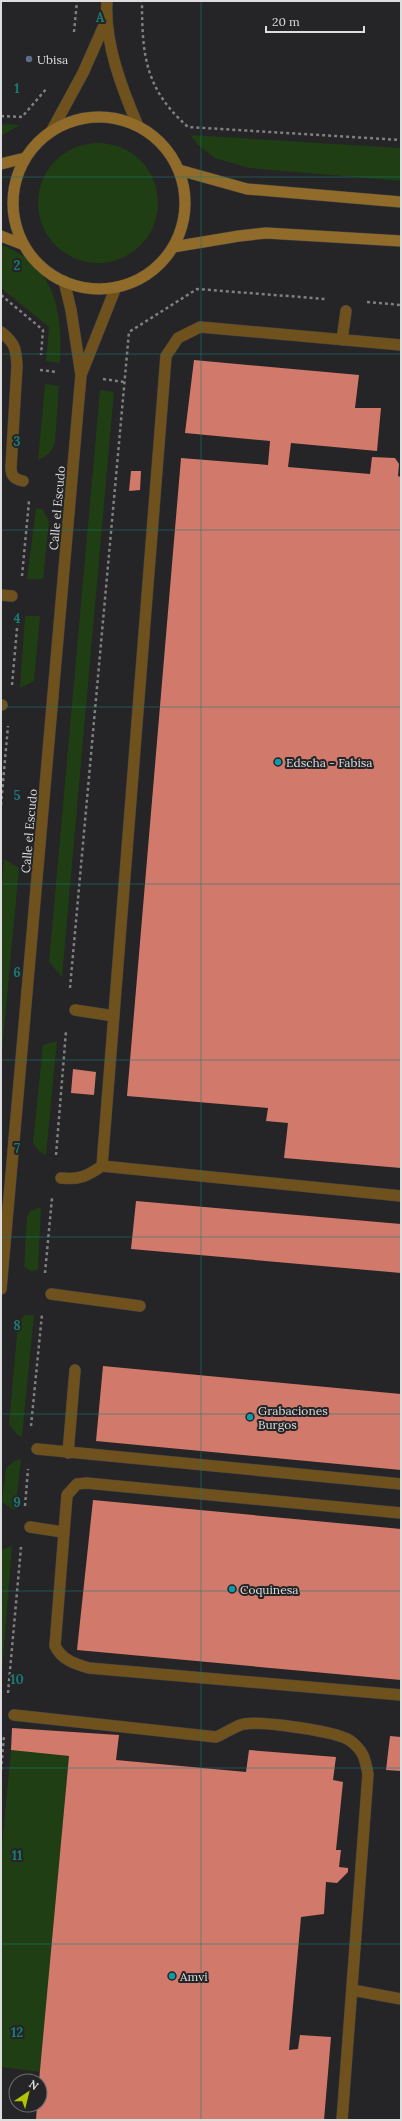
<svg xmlns="http://www.w3.org/2000/svg" width="402" height="2121" viewBox="0 0 402 2121" font-family="Lora,serif">
	<style>
		.green { fill: #1f3e13 }
		.building { fill: #d1796b }
		.lines { fill: none; stroke-linecap: round; stroke-linejoin: round }
		.service-casing { stroke: #434243; stroke-width: 12 }
		.minor-casing { stroke: #434243; stroke-width: 12 }
		.secondary-casing { stroke: #434243; stroke-width: 12 }
		.path { stroke: #807f81; stroke-width: 2.5; stroke-dasharray: 3 3; stroke-linecap: butt }
		.service { stroke: #6e511d; stroke-width: 11 }
		.minor { stroke: #6e511d; stroke-width: 11 }
		.secondary { stroke: #906b2a; stroke-width: 11 }
		.grid { fill: none; stroke: #197b74; stroke-width: 1; stroke-opacity: 0.55 }
		.service-dot { fill: #5c6f8a; stroke: #252426; stroke-width: 1.5 }
		.culture-dot { fill: #0f9aa8; stroke: #252426; stroke-width: 1.5 }
		.labels { text-anchor: middle; dominant-baseline: central; stroke-width: 4; stroke-linejoin: round; paint-order: stroke }
		.poi-label { font-size: 12px; fill: #deddde; stroke: #252426; text-anchor: start }
		.street-label { font-size: 12px; fill: #deddde; stroke: #252426 }
		.grid-label { font-size: 13px; text-anchor: middle; font-weight: bold; fill: #197b74; stroke: #252426; stroke-width: 4; stroke-linejoin: round; paint-order: stroke }
	</style>
	<rect width="100%" height="100%" fill="#252426"/>
	<!-- green -->
	<path class="green" d="M1,124L20,125L1,136Z
		M190,135L401,148V181L249,168L215,158L198,145Z
		M38 203a60 60 0 1 1 120 0a60 60 0 1 1-120 0Z
		M1,245C55,264 63,312 60,363L46,361L49,327L1,288Z
		M45,384L59,386L55,442C53,451 47,456 38,460Z
		M100,390L114,392L62,977L49,962Z
		M36,508L42,509L49,521L43,579H27Z
		M25,616H40L34,681L20,688Z
		M4,859L19,868L1,1062V893Z
		M57,1041L46,1155L39,1151L33,1143L43,1045Z
		M41,1207L38,1270L31,1271L24,1267L27,1217L30,1211Z
		M25,1315H34L22,1437L17,1435L9,1424L18,1323Z
		M21,1459L15,1511L2,1502L6,1468L14,1461Z
		M12,1546L1,1683V1550Z
		M11,1750L69,1756L40,2072L1,2067V1856Z"/>
	<!-- building -->
	<path class="building" d="M194,360L359,375L355,408H381L377,451L291,443L288,467L370,474L372,457L395,458L399,464L398,476L401,477V1168L284,1158L288,1123L266,1121L268,1108L127,1096L181,458L268,465L270,441L185,433Z
		M131,471H141L140,490L129,491Z
		M73,1069L96,1072L94,1095L71,1093Z
		M136,1201L401,1224V1273L131,1249Z
		M103,1366L401,1394V1470L96,1441Z
		M93,1500L401,1529V1680L77,1650Z
		M12,1728L119,1735L116,1760L246,1772L249,1750L336,1757L333,1780L343,1782L336,1850H341L339,1867L348,1868V1872L337,1883L326,1882L324,1914L301,1917L289,2050L298,2049L300,2035L331,2037L324,2120H36L37,2105H40L39,2081L69,1756L11,1750Z
		M390,1736L401,1737V1771L386,1770Z"/>
	<g class="lines">
		<!-- service casing -->
		<g class="service-casing">
			<path id="service" d="M1,332C15,343 16,348 17,366L11,467C11,476 14,479 23,481
				M342,340L346,311
				M1,595L12,596
				M1,705H2
				M75,1010L114,1016
				M102,1166L166,356L178,338L200,327L401,345
				M61,1178C80,1180 87,1176 102,1166L401,1196
				M51,1294L140,1306
				M37,1449L401,1484
				M68,1453L75,1370
				M401,1513L86,1483L77,1484L67,1495L55,1646C62,1660 75,1664 89,1668L401,1695
				M30,1527L63,1532
				M14,1715L216,1737C224,1734 237,1725 244,1724C261,1721 340,1731 352,1742C364,1752 365,1759 368,1774L342,2120
				M352,1990L401,1999"/>
		</g>
		<!-- minor casing -->
		<g class="minor-casing">
			<path id="minor" d="M107,1C104,42 122,89 138,126
				M52,130L83,73L106,21
				M81,375L116,287
				M1,1289L81,375L71,310L64,281"/>
		</g>
		<!-- secondary casing -->
		<g class="secondary-casing">
			<path id="secondary" d="M13 203a86 86 0 1 1 172 0a86 86 0 1 1-172 0Z
				M1,164L25,158
				M179,170L247,189L401,202
				M1,236L24,245
				M173,247L239,236L266,233L401,241"/>
		</g>
		<!-- path -->
		<path class="path" d="M140,1H142C142,55 145,89 188,127L401,140
			M74,32L77,1
			M1,116L22,117L47,88
			M1,295L43,330L41,355
			M367,302L401,305
			M40,370L57,372
			M103,379L124,382
			M22,576L29,501
			M12,685L18,617
			M1,805L8,726
			M70,988L129,332L197,289L326,299
			M56,1155L66,1031
			M45,1273L52,1198
			M31,1426L42,1314
			M25,1506L28,1469
			M8,1693L21,1547
			M1,1770L4,1736"/>
		<!-- service -->
		<use href="#service" class="service"/>
		<!-- minor -->
		<use href="#minor" class="minor"/>
		<!-- secondary -->
		<use href="#secondary" class="secondary"/>
	</g>
	<!-- grid -->
	<path class="grid" d="M201,1V2120M1,177H401M1,354H401M1,530H401M1,707H401M1,884H401M1,1060H401M1,1237H401M1,1414H401M1,1591H401M1,1768H401M1,1944H401"/>
	<!-- markers -->
	<circle class="service-dot" cx="29" cy="59" r="4"/>
	<g class="culture-dot">
		<circle cx="278" cy="762" r="4"/>
		<circle cx="250" cy="1417" r="4"/>
		<circle cx="232" cy="1589" r="4"/>
		<circle cx="172" cy="1976" r="4"/>
	</g>
	<g class="labels">
		<!-- poi labels -->
		<g class="poi-label">
			<text x="37" y="59">Ubisa</text>
			<text x="286" y="762">Edscha - Fabisa</text>
			<text x="258" y="1410">Grabaciones<tspan x="258" dy="14">Burgos</tspan></text>
			<text x="240" y="1589">Coquinesa</text>
			<text x="180" y="1976">Amvi</text>
		</g>
		<!-- street labels -->
		<g class="street-label">
			<text transform="translate(57 508) rotate(-85)">Calle el Escudo</text>
			<text transform="translate(29 831) rotate(-85)">Calle el Escudo</text>
		</g>
	</g>
	<g class="grid-label">
		<text x="100" y="22">A</text>
		<text x="17" y="93">1</text>
		<text x="17" y="270">2</text>
		<text x="17" y="446">3</text>
		<text x="17" y="623">4</text>
		<text x="17" y="800">5</text>
		<text x="17" y="977">6</text>
		<text x="17" y="1153">7</text>
		<text x="17" y="1330">8</text>
		<text x="17" y="1507">9</text>
		<text x="17" y="1684">10</text>
		<text x="17" y="1860">11</text>
		<text x="17" y="2037">12</text>
	</g>
	<!-- border -->
	<rect width="402" height="2121" fill="none" stroke="#deddde" stroke-width="4"/>
	<!-- north arrow -->
	<g transform="translate(28 2093) rotate(35)"><circle r="19" fill="#252426" stroke="#6f6e70"/>
	<path d="M0-3L7 15L0 10L-7 15Z" fill="#b1c500"/>
	<text y="-6" font-size="11" font-weight="bold" text-anchor="middle" fill="#deddde">N</text>
	</g>
	<!-- scale -->
	<path d="M266 26v6h98v-6" fill="none" stroke="#deddde" stroke-width="2"/>
	<text x="272" y="26" font-size="12" fill="#deddde" stroke="#252426" stroke-width="3" paint-order="stroke">20 m</text>
</svg>
